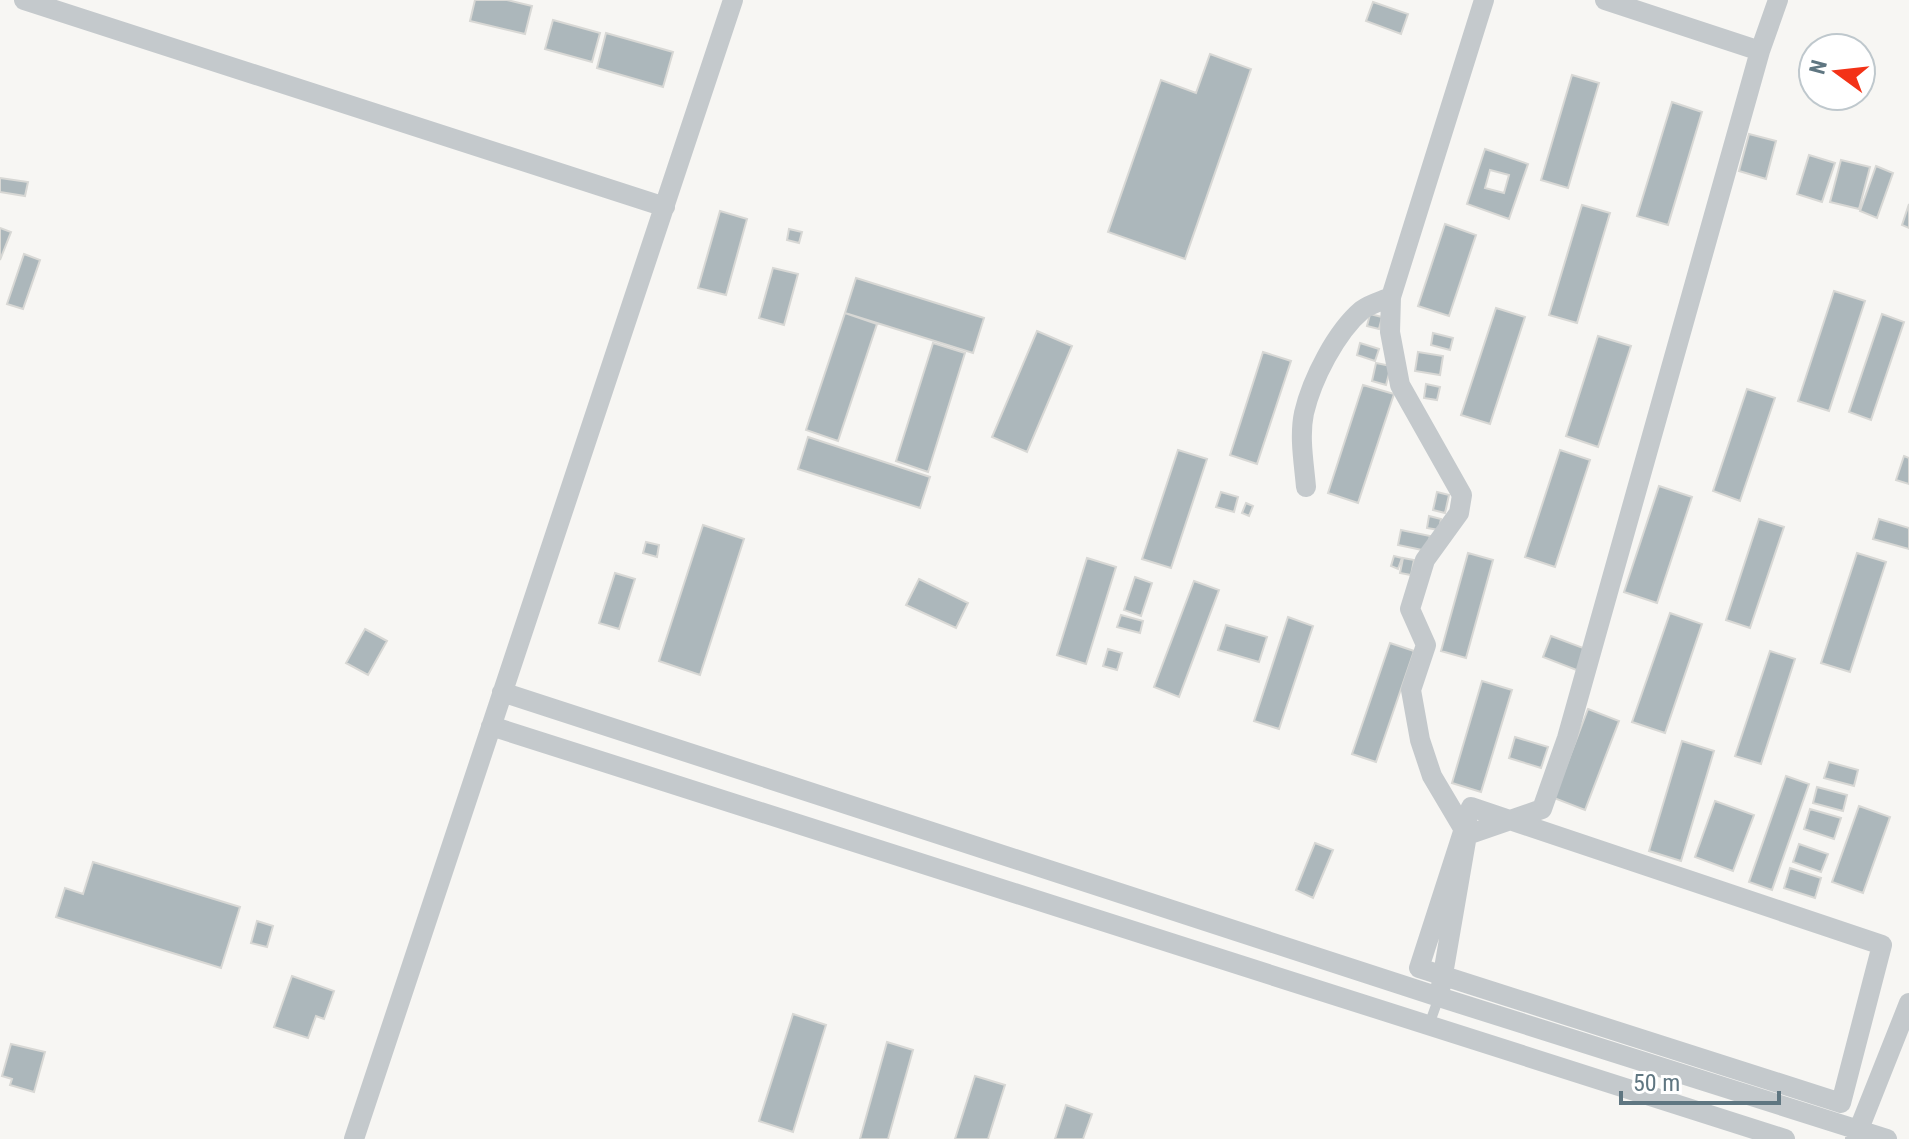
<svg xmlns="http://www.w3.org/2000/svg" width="1909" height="1139" viewBox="0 0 1909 1139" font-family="'Roboto Condensed',sans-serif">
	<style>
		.building { fill: #acb7bb; stroke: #d8d8d5; stroke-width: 2; fill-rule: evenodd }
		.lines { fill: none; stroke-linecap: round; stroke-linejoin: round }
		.service { stroke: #c4c9cc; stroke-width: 10 }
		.minor { stroke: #c4c9cc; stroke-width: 20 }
	</style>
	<rect width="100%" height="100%" fill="#f7f6f3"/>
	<!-- building -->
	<path class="building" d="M475,0H507L532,6L525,34L470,21Z
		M1373,2L1408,14L1401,34L1366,21Z
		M553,20L600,33L592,62L545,49Z
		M606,33L673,52L663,87L597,68Z
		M1210,54L1251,69L1185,259L1108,232L1161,80L1196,93Z
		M1572,75L1599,83L1568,188L1541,180Z
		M1672,102L1702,112L1668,225L1637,216Z
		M1749,134L1776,141L1766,179L1739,171Z
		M1485,149L1528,164L1509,219L1467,204ZM1490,170L1509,175L1504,193L1485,188Z
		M1809,155L1835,163L1822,202L1797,194Z
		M1841,160L1870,167L1859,209L1830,202Z
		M1876,166L1893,173L1877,218L1860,211Z
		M0,178L28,182L25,196L0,192Z
		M1909,204V228L1902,225Z
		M1582,205L1610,213L1577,323L1549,315Z
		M720,211L747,219L726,295L698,288Z
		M1445,224L1476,235L1449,316L1418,306Z
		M0,228L11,232L0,260Z
		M789,229L802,232L799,243L787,240Z
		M24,254L40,260L23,309L7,304Z
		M773,268L798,274L784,325L759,318Z
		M856,278L984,318L973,353L845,313Z
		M1834,291L1865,301L1829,411L1798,401Z
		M1496,308L1525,317L1490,424L1461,415Z
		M845,313L877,324L838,441L806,430Z
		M1370,314L1382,317L1379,329L1367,326Z
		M1882,314L1904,322L1871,420L1849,412Z
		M1037,331L1072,346L1027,452L992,437Z
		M1433,333L1453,338L1450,350L1431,345Z
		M1598,336L1631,346L1598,447L1566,436Z
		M933,343L965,353L928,472L896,461Z
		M1360,343L1379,349L1375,361L1357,355Z
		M1263,352L1291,361L1257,464L1230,455Z
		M1418,352L1443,356L1440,375L1415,371Z
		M1376,363L1391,366L1386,385L1372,381Z
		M1426,384L1440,387L1437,400L1424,398Z
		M1363,385L1394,394L1358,503L1328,493Z
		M1747,389L1775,398L1740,501L1713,491Z
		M808,437L930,477L920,508L798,469Z
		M1178,450L1207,459L1171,568L1142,559Z
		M1560,450L1590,460L1555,567L1525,557Z
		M1904,456L1909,458V484L1896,480Z
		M1659,486L1692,497L1657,603L1624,592Z
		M1221,492L1238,497L1234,512L1216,507Z
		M1437,492L1449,495L1445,513L1433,510Z
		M1246,503L1253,506L1249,516L1242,513Z
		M1429,516L1441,519L1439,530L1427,528Z
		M1759,519L1784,527L1750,628L1726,620Z
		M1879,519L1909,528V549L1873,539Z
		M703,525L744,539L700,675L659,661Z
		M1401,530L1430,536L1427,551L1398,545Z
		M646,542L659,545L657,557L643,553Z
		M1468,553L1493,560L1466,658L1441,651Z
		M1857,553L1886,562L1850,672L1821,663Z
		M1394,556L1402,558L1398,569L1391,566Z
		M1087,558L1116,567L1086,664L1057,655Z
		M1403,558L1414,560L1411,575L1400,573Z
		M615,573L635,579L619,629L599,623Z
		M1135,577L1152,583L1141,616L1124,610Z
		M919,579L968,603L956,628L906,605Z
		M1194,581L1219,590L1179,697L1154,687Z
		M1670,613L1702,624L1665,733L1632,722Z
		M1121,615L1143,621L1140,633L1117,627Z
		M1288,617L1313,626L1279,729L1254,721Z
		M1226,625L1267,637L1259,662L1218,650Z
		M365,629L387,641L368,675L346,663Z
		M1551,636L1586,649L1579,671L1543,657Z
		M1390,643L1414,651L1376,762L1352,754Z
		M1108,649L1122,653L1117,670L1103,666Z
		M1770,651L1795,659L1761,764L1735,756Z
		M1482,681L1512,690L1481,792L1452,783Z
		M1588,709L1619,721L1585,810L1554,798Z
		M1515,737L1548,747L1541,768L1509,758Z
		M1682,741L1714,751L1681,861L1649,851Z
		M1829,762L1858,770L1854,786L1824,778Z
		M1786,776L1809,784L1772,890L1749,882Z
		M1817,787L1847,795L1843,811L1813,803Z
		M1715,801L1754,815L1733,871L1695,857Z
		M1859,806L1890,817L1863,893L1832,882Z
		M1810,809L1841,818L1834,839L1804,829Z
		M1315,843L1333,850L1313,898L1296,890Z
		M1799,844L1828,854L1821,872L1793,862Z
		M93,862L240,907L221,968L56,917L65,888L83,894Z
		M1790,868L1821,878L1815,898L1784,888Z
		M257,921L273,926L267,947L251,943Z
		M292,976L334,991L324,1019L316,1016L308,1038L274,1027Z
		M793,1014L826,1025L793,1132L759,1121Z
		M887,1042L913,1050L888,1139H860Z
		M11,1044L45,1052L34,1092L10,1085L12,1079L2,1076Z
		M975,1076L1005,1085L988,1139H955Z
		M1066,1105L1092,1114L1083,1139H1055Z"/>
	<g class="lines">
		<!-- service -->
		<path class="service" d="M1429,1025L1439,997"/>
		<!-- minor -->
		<path class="minor" d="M24,0L665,207
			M1605,0L1760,51
			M1306,487C1304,463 1299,437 1304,413C1312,379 1336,332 1362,310C1370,304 1382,301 1391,297
			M502,692L1439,997L1887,1139
			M491,726L1785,1139
			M1471,807L1882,945L1841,1103L1419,968Z
			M1467,835L1432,776L1420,740L1411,690L1426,645L1410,609L1425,560L1459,513L1462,495L1400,385L1390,332L1391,297L1484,0
			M1441,986L1467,835L1542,809L1567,738L1760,51L1778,0
			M354,1139L733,0
			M1855,1139L1909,1003"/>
	</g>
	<!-- north arrow -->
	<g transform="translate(1837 72) rotate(285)"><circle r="38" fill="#ffffff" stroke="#bfc8cd" stroke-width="2"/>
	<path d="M0-6L14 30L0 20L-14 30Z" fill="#f33217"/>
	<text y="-12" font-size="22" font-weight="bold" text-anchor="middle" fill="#5f7681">N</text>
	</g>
	<!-- scale -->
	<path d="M1621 1091v12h158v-12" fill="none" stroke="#5f7681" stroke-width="4"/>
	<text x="1633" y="1091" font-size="24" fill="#5f7681" stroke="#ffffff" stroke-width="6" paint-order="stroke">50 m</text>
</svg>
